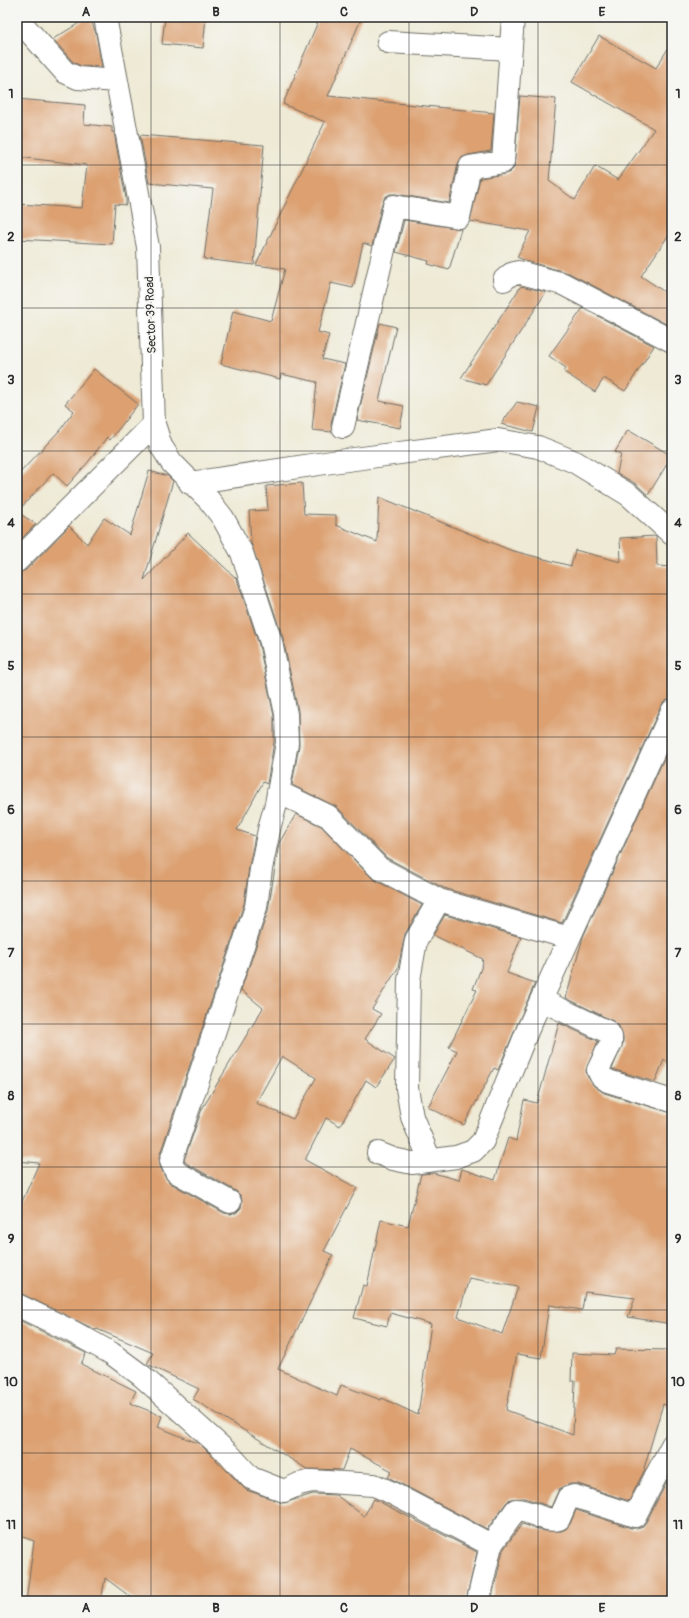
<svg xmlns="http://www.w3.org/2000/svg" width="689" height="1618" viewBox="0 0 689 1618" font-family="Pangolin,sans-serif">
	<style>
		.building { fill: #dca071; fill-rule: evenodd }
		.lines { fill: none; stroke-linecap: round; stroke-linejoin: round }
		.minor-casing { stroke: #6f6e66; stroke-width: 24 }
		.minor { stroke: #fff; stroke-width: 22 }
		.grid { fill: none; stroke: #2b2b2b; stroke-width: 1; stroke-opacity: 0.55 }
		.labels { text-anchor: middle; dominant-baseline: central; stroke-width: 3.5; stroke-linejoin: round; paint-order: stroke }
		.street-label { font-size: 12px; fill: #2b2b2b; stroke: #f6f6f2 }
		.neatline { fill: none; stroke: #2b2b2b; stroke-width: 1.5 }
		.grid-label { font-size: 13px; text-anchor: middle; font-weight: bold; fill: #2b2b2b }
	</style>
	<rect width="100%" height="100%" fill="#f6f6f2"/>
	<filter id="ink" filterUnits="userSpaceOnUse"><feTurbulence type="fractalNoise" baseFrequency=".025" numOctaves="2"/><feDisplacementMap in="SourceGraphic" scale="8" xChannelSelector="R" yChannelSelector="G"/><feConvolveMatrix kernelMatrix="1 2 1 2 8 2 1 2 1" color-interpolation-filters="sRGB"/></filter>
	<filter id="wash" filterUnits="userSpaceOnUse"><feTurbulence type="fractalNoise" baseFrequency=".012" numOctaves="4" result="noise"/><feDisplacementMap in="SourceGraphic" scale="16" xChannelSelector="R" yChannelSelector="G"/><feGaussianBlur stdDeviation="0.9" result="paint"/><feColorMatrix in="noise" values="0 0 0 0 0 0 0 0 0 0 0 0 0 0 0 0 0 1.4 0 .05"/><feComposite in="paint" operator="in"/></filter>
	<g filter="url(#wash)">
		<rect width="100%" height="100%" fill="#eeead5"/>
		<g id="blocks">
			<!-- building -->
			<path class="building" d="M89,17H90L96,34L102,67L81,66L73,62L53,39Z
				M165,17H206L203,48L162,44Z
				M320,17H362L328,96L494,113L491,151L468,155L461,158L458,164L449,203L396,194H390L385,197L382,203L372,246L363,243L353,288L331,283L318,332L329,335L322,359L345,364L331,424L332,432L312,430L317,382L281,374L280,379L221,364L233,311L271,321L285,269L256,265L325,122L283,104Z
				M599,36L656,68L672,42V230L641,276L672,297V319L668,325L569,273L526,261L517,257L530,231L470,221L480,178L505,174L510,172L514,168L520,96L556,99L549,181L575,200L595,166L618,180L654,129L572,82Z
				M17,99L85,105L84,124L112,127V132H114L126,199V205L115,204L112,244L17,239V204L82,208L87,165L17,157Z
				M140,135L264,145L254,265L204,259L213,189L149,183Z
				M404,220L461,229L449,270L428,264L429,261L396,252Z
				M521,286L546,292L486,385L461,378Z
				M583,308L654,346L625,391L604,378L595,392L564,372L566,368L549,356Z
				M380,323L396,327L379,401L404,406L400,428L357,420Z
				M94,369L138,404L110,440L107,437L89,461L67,486L53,473L17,512V476L60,430L74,411L65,404Z
				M517,402L539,407L533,432L501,424Z
				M628,430L672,456L648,495L636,484L617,473L621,454L615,452Z
				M149,471L168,476L173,481L144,580L188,533L237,579L259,645L274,716V742L267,784L263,782L237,830L255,836L249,867L244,904L159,1157L160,1166L165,1177L170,1183L224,1213L230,1214L236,1213L241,1208L242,1201L241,1196L236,1191L186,1163L184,1160L202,1109L263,1008L241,990L268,911L279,843L296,814L321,826L373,879L422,905L405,934L398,968L372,1009L381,1014L365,1039L395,1059L376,1087L366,1080L340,1126L326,1118L305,1160L357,1188L324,1251L333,1255L278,1369L337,1396L341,1385L381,1400L382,1398L418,1415L431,1324L390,1313L387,1326L354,1318L363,1285L367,1286L381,1220L408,1226L421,1174L433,1173L459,1180L462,1169L495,1180L508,1138L516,1141L524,1100L537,1103L559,1023L598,1041L586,1070L587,1076L594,1086L604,1093L672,1113V1324L628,1317L635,1298L585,1292L582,1310L549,1305L541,1358L517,1354L506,1410L573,1435L575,1381H571L572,1353L614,1355L616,1349L672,1350V1407L663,1404L644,1468L645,1469L629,1501L578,1484H570L559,1489L551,1507L525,1498L510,1499L506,1503L487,1529L388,1477L392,1471L350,1449L342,1470L307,1469L193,1399L199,1389L147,1364L153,1353L97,1329L96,1330L22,1294L17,1293V1213L39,1163L17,1161V573L26,570L69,526L87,544L104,518L130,535ZM282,1056L316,1078L293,1119L256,1103ZM469,1278L518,1287L502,1334L458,1317Z
				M302,483L304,514L336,515V525L377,542L379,497L510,550L571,566L575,550L621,562L620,538L656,536L657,566L672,567V699L665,701L661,706L562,923L444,888L387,858L337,807L292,785L299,745L298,711L283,638L251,543L249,511L268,510L266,486Z
				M17,512L36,524L17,543Z
				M672,741V1064L664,1060L655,1082L612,1069L623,1043V1037L619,1026L613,1021L566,998L583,937Z
				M445,915L521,937L507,973L535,983L498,1070L494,1068L464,1125L428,1107L457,1051L449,1047L477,990L473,989L483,963L482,962L483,959L433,935Z
				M17,1319L86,1353L81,1364L136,1391L130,1403L162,1416L158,1427L200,1444L246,1490L284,1503L313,1494L336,1495L364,1516L374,1499L477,1552L466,1601H136L105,1578L101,1601H26L34,1541L17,1535Z
				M669,1478L672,1479V1601H492V1597L503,1550L522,1524L545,1531H561L566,1529L570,1524L576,1510L631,1528H637L643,1526L646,1522Z"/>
		</g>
	</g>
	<g filter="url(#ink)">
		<use href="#blocks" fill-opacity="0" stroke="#6f6e66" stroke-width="1"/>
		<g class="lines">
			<!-- minor casing -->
			<g class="minor-casing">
				<path id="minor" d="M105,17L148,247L154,424L161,446L172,463L209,500L223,518L242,553L271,642L286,714L287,743L276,804L270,825L261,869L256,907L171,1161L176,1172L230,1202
					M17,18L65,72L78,78L116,81
					M388,42L511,49
					M504,280L511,274L518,272L563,284L672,341
					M343,427L394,206L459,217L470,167L503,162L513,17
					M190,483L332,462L498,440L538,447L575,462L629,495L672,534
					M17,561L154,424
					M278,792L328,816L379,868L439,900
					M541,1000L608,1032L611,1037V1043L598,1070L601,1076L608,1081L672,1101
					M378,1153L393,1159L412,1163L456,1157L473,1151L483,1141L528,1029L672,711
					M430,1160L412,1117L407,1088L409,980L416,940L439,900L569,938
					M17,1305L73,1332L111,1353L142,1376L229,1454L251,1478L284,1491L299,1484L312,1481L374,1485L388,1491L491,1545L516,1510C531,1510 545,1523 559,1519L568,1498L574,1496L635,1516L672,1445
					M480,1601L478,1600L491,1545"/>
			</g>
			<!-- minor -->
			<use href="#minor" class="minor"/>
		</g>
	</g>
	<!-- grid -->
	<path class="grid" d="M151,17V1601M280,17V1601M409,17V1601M538,17V1601M17,165H672M17,308H672M17,451H672M17,594H672M17,737H672M17,881H672M17,1024H672M17,1167H672M17,1310H672M17,1453H672"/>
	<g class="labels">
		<!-- street labels -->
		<g class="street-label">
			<text transform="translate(151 315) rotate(-92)">Sector 39 Road</text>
		</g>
	</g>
	<!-- margin -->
	<rect width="689" height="1618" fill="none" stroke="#f6f6f2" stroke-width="44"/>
	<rect x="22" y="22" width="645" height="1574" class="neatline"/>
	<g class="grid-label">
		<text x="86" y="16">A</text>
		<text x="216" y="16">B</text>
		<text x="344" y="16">C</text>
		<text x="474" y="16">D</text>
		<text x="602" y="16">E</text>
		<text x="11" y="98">1</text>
		<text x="678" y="98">1</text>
		<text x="11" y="241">2</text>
		<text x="678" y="241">2</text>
		<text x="11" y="384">3</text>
		<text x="678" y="384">3</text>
		<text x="11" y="527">4</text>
		<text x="678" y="527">4</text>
		<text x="11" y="670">5</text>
		<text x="678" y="670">5</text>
		<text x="11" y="814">6</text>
		<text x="678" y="814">6</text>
		<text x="11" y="957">7</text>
		<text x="678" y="957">7</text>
		<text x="11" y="1100">8</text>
		<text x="678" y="1100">8</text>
		<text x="11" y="1243">9</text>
		<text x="678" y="1243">9</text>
		<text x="11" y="1386">10</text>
		<text x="678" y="1386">10</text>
		<text x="11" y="1529">11</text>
		<text x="678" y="1529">11</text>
		<text x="86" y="1612">A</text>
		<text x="216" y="1612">B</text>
		<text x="344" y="1612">C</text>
		<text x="474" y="1612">D</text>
		<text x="602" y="1612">E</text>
	</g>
</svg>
